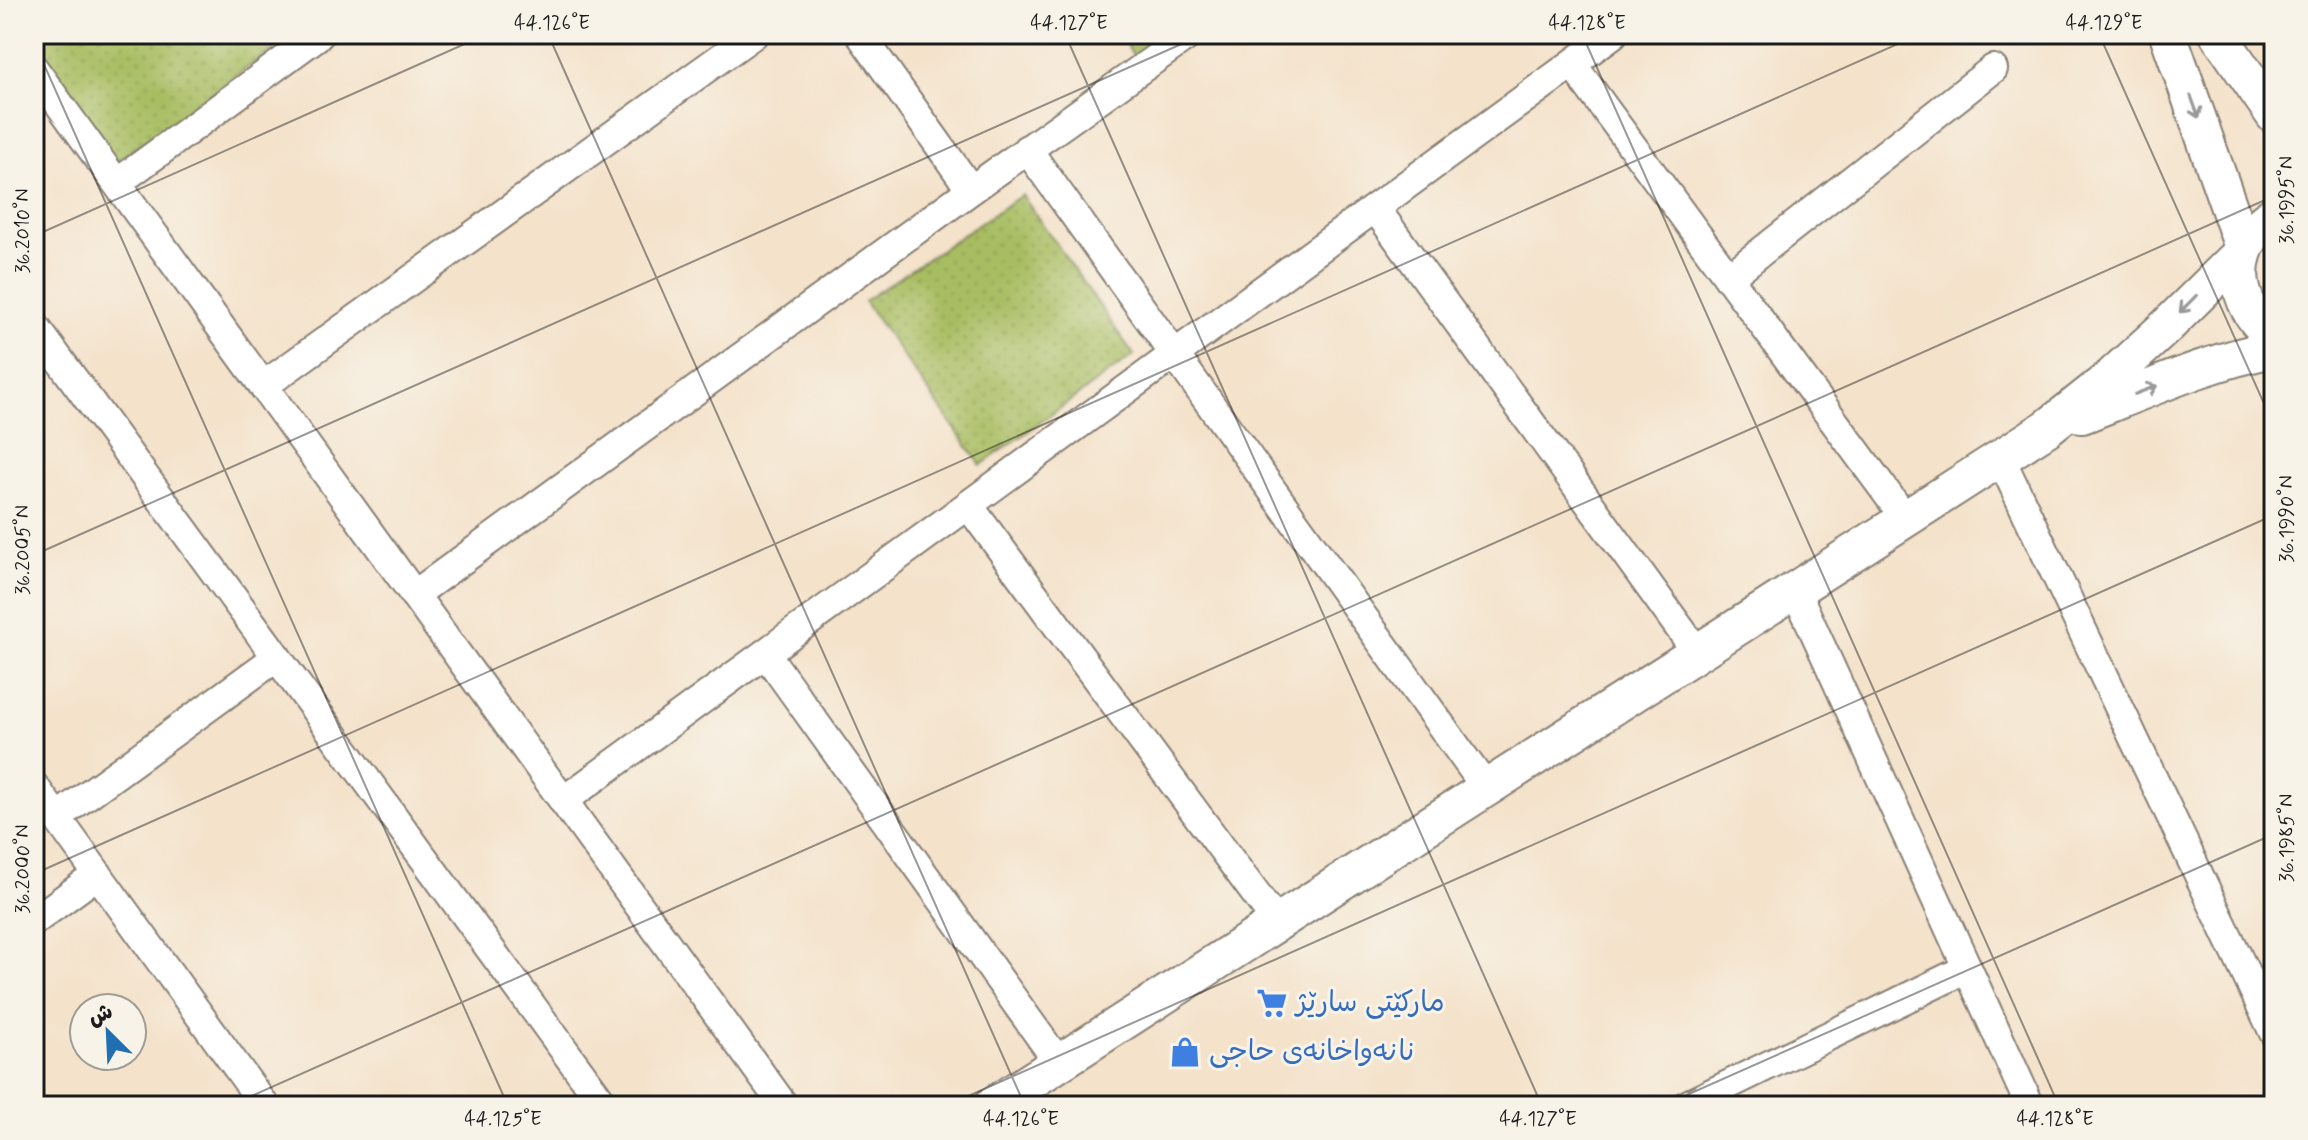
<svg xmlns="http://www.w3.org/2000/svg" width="2308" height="1140" viewBox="0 0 2308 1140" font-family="Mynerve,'Playpen Sans Arabic',sans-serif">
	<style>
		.park { fill: url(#park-dots); stroke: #626c3f; stroke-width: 2 }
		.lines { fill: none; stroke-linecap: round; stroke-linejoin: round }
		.minor-casing { stroke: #887f73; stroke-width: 32 }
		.tertiary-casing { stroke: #887f73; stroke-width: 40 }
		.minor { stroke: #fff; stroke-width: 28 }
		.tertiary { stroke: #fff; stroke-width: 36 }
		.oneway { stroke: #999 }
		.ticks { fill: none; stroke: #1c1c1c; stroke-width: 2; stroke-opacity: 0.45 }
		.labels { text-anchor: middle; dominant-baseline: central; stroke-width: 6; stroke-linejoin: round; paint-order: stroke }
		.shop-label { font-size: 28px; fill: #366cbe; stroke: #f7f3e8; text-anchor: start }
		.neatline { fill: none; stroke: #1c1c1c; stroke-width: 3 }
		.ticks-label { font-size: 20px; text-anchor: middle; fill: #1c1c1c }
	</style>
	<defs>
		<pattern id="park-dots" width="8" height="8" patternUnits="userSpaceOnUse" patternTransform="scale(2)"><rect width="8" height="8" fill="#a8bd62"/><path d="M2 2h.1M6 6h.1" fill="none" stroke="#90a254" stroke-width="1.8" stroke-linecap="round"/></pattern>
	</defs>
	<rect width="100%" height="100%" fill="#f7f3e8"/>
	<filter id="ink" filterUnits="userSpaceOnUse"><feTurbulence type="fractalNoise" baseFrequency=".0125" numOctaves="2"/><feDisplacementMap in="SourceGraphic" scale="16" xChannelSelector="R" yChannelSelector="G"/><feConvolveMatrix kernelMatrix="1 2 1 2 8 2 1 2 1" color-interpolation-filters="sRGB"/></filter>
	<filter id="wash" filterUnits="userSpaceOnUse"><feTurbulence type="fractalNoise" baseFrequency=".006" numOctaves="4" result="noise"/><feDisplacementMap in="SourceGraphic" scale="32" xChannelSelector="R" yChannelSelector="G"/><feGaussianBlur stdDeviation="1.8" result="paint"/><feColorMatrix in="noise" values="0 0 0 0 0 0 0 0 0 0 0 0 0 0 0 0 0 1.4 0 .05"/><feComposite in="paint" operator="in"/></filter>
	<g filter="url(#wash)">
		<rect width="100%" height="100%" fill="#f4e2ca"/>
		<!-- park -->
		<path class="park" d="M34,34H265L275,48L115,163L34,50Z
			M1119,34H1173L1137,60Z
			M1022,195L1134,355L981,465L864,301Z"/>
	</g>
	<g filter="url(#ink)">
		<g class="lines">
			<!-- minor casing -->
			<g class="minor-casing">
				<path id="minor" d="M860,34L971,190
					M1572,64L1905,518
					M34,69L784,1106
					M1027,149L1486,788
					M117,183L320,34
					M1376,209L1697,652
					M1728,278L1993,69
					M34,325L605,1106
					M263,386L754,34
					M2000,457L2274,1033
					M969,506L1277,923
					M1795,589L2030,1106
					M414,595L971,190L1190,34
					M766,654L1059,1063
					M34,786L265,1106
					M563,801L1613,34
					M57,817L277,657
					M34,921L98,874
					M1685,1106L1966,969"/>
			</g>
			<!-- tertiary casing -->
			<g class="tertiary-casing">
				<path id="tertiary" d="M2218,34L2274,115
					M2274,214C2268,219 2260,224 2255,231C2228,268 2240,310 2274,337
					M2082,415C2145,391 2208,361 2274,349
					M992,1106L2047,428L2110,378L2167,326L2244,250L2168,34"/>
			</g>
			<!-- minor -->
			<use href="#minor" class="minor"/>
			<!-- tertiary -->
			<use href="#tertiary" class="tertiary"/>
		</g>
		<!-- one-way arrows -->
		<defs><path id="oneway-shaft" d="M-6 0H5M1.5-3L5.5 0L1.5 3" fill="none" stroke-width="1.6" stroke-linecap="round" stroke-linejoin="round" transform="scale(2)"/></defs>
		<g class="oneway">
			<use href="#oneway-shaft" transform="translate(2195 107) rotate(70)"/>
			<use href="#oneway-shaft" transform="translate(2188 304) rotate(134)"/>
			<use href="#oneway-shaft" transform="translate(2146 390) rotate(-21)"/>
		</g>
	</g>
	<!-- ticks -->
	<path class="ticks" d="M548,34L1025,1106M1065,34L1542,1106M1582,34L2059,1106M2099,34L2274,426M34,42L508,1106M34,236L487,34M34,555L1204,34M34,874L1920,34M229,1106L2274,196M946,1106L2274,515M1662,1106L2274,834"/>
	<!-- icons -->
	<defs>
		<g id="supermarket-bare" transform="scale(2.4)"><path d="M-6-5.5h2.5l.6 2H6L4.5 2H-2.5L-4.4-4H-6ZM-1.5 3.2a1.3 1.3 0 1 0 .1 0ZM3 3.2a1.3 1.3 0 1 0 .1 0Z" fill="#3f7fe0" stroke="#f7f3e8" stroke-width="2.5" paint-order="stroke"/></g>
		<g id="shop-bare" transform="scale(2.4)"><path d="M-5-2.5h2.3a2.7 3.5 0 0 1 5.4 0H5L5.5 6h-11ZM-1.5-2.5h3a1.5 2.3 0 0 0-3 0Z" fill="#3f7fe0" stroke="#f7f3e8" stroke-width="2.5" paint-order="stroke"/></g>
	</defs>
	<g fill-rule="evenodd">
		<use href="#supermarket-bare" x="1272" y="1003"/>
		<use href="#shop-bare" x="1185" y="1052"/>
	</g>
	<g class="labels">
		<!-- shop labels -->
		<g class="shop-label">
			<text x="1296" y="1003">مارکێتی سارێژ</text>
			<text x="1209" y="1052">نانەواخانەی حاجی</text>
		</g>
	</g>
	<!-- margin -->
	<rect width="2308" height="1140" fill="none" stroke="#f7f3e8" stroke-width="88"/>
	<!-- north arrow -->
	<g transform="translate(108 1032) rotate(336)"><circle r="38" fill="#f7f3e8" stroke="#9f9d96" stroke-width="2"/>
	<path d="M0-6L14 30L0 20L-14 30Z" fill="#1f6fb2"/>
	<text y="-12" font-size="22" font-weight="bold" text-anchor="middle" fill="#1c1c1c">ش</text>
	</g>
	<rect x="44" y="44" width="2220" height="1052" class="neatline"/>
	<g class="ticks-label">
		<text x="552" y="29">44.126°E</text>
		<text x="1069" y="29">44.127°E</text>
		<text x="1587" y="29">44.128°E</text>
		<text x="2104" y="29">44.129°E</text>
		<text transform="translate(2286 200) rotate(-90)" y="7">36.1995°N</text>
		<text transform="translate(22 231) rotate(-90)" y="7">36.2010°N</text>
		<text transform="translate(2286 519) rotate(-90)" y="7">36.1990°N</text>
		<text transform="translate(22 550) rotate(-90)" y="7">36.2005°N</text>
		<text transform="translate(2286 838) rotate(-90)" y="7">36.1985°N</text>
		<text transform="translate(22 869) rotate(-90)" y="7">36.2000°N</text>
		<text x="503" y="1125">44.125°E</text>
		<text x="1021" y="1125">44.126°E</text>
		<text x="1538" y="1125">44.127°E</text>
		<text x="2055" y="1125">44.128°E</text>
	</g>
</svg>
